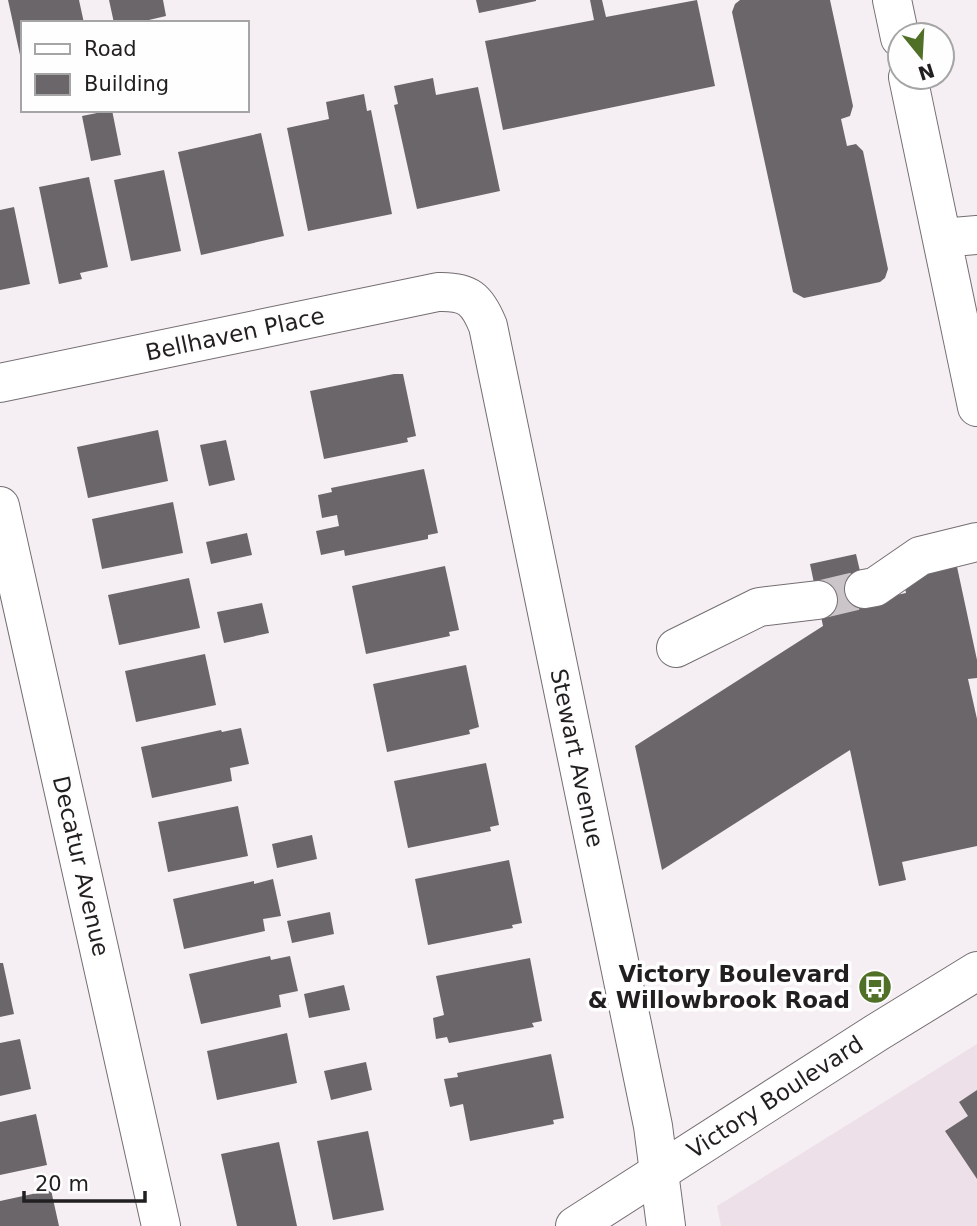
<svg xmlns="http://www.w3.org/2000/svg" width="977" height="1226" viewBox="0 0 977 1226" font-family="'DejaVu Sans',sans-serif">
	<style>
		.built { fill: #eee0e8 }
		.building { fill: #6b6669 }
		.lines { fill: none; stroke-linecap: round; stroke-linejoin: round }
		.minor-tunnel { stroke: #cbc5c9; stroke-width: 38; stroke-dasharray: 38 19; stroke-linecap: butt }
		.minor-casing { stroke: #746e72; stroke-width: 40 }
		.major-casing { stroke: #746e72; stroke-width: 40 }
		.minor { stroke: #fff; stroke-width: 38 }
		.major { stroke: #fff; stroke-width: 38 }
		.labels { text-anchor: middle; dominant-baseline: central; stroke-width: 7; stroke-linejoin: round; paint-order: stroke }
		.street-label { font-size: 23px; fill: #211f20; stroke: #fffeff }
		.poi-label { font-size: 23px; font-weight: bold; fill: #211f20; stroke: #fffeff; text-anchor: end }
	</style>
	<rect width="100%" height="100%" fill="#f5eff3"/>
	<!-- built -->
	<path class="built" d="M977,1044V1226H721L717,1206Z"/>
	<!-- building -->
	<path class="building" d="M8,0H79L84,23H23V54L20,55Z
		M109,0H163L166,16L136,23H114Z
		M476,0H536V1L479,13Z
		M590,0H602L606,17L697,0L715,86L503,130L485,41L594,20Z
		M740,0H830L853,106L850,116L841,119L847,146L856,144L863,151L888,269L885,278L880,282L804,298L793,292L732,12L735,4Z
		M433,78L436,95L478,87L500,191L417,209L394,105L398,104L394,86Z
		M364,94L367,111L371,110L392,214L308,231L287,128L329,119L326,102Z
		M112,110L121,155L91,161L82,116Z
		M261,133L284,236L201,255L178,152Z
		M164,170L181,251L131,261L114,180Z
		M89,177L108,267L80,273L82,279L59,284L39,187Z
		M14,207L30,284L0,290V210Z
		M394,374H403L416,436L407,438L408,442L324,459L310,391Z
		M158,430L168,481L88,498L77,447Z
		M226,440L235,480L209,486L200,445Z
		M424,469L438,533L428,535V539L345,556L344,550L321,555L316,531L339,526L337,515L322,518L318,495L332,492L331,488Z
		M173,502L183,553L102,569L92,519Z
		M247,533L252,555L211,564L206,542Z
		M856,554L867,601L906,593L902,573L956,562L977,660V678L968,679L977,719V846L902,862L906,880L879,886L850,750L662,870L635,746L823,626L810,564Z
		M445,566L459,630L449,632L450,636L366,654L352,586Z
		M189,578L200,628L119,645L108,595Z
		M262,603L269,633L224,643L217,612Z
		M205,654L216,705L136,722L125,671Z
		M466,665L479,727L469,730L470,734L387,752L373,684Z
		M241,728L249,764L230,768L232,781L152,798L141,747L221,730L222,732Z
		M486,763L499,825L490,827L491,831L408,848L394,781Z
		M238,806L248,856L168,872L158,822Z
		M312,835L317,859L277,868L272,844Z
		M509,860L522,923L512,925L513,928L428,945L415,879Z
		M273,879L281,916L263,919L265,931L184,949L173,899L254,881V884Z
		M330,912L334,934L292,943L287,921Z
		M270,956L271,960L290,956L298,991L279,995L281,1007L201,1024L189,974Z
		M530,958L542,1021L532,1023L534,1027L449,1043L447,1037L436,1039L433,1018L444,1015L436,976Z
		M0,963H3L14,1014L0,1017Z
		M344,985L350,1010L309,1018L304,994Z
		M287,1033L297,1083L217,1100L207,1051Z
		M20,1039L31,1089L0,1096V1043Z
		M551,1054L564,1118L553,1120L554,1124L470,1141L463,1104L450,1107L444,1079L458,1077L457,1073Z
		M366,1062L372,1090L331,1100L324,1071Z
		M977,1090V1179L945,1131L968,1116L959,1102Z
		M36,1114L47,1165L0,1175V1122Z
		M368,1131L384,1210L333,1220L317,1141Z
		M279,1142L297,1226H237L221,1154Z
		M51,1190L59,1226H0V1201Z"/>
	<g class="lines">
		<!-- minor-tunnel -->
		<path class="minor-tunnel" d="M818,600L864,589"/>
		<!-- minor casing -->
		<g class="minor-casing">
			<path id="minor" d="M892,0L900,38
				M908,77L977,407
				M942,238L977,235
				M0,383L438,292C468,291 477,299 488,326L653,1126L666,1226
				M0,506L161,1226
				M864,589L875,587L920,556L977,542
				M676,648L759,607L818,600"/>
		</g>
		<!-- major casing -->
		<g class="major-casing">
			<path id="major" d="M575,1226L876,1033L977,971"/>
		</g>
		<!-- minor -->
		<use href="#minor" class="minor"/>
		<!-- major -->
		<use href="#major" class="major"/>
	</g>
	<!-- icons -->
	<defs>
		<g id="bus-disc" transform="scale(1.75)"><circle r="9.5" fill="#507027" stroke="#fffeff"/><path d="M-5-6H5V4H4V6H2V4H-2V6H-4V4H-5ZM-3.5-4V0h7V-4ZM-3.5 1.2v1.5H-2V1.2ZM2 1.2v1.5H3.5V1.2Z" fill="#fff"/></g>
	</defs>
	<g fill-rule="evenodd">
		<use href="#bus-disc" x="875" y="987"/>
	</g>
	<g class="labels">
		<!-- street labels -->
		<g class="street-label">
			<text transform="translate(235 334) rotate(-12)">Bellhaven Place</text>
			<text transform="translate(577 758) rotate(78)">Stewart Avenue</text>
			<text transform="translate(81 866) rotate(77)">Decatur Avenue</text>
			<text transform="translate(775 1097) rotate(-33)">Victory Boulevard</text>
		</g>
		<!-- poi labels -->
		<g class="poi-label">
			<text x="850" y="974">Victory Boulevard<tspan x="850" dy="26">&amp; Willowbrook Road</tspan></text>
		</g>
	</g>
	<!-- legend -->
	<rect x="21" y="21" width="228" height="91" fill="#fffeff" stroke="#a6a5a6" stroke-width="2"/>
	<rect x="35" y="44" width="35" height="10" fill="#ffffff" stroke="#a6a5a6" stroke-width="2"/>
	<text x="84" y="56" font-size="21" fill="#211f20">Road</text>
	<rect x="35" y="74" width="35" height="21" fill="#6b6669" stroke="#a6a5a6" stroke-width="2"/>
	<text x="84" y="91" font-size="21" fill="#211f20">Building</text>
	<!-- north arrow -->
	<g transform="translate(921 56) rotate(162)"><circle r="33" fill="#fffeff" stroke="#a6a5a6" stroke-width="2"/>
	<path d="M0-5L12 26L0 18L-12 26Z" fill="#507027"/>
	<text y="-10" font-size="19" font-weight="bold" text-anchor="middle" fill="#211f20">N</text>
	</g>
	<!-- scale -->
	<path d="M24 1191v10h121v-10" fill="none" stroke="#211f20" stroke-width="3.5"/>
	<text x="35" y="1191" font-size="21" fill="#211f20" stroke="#fffeff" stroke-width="5" paint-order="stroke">20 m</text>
</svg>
